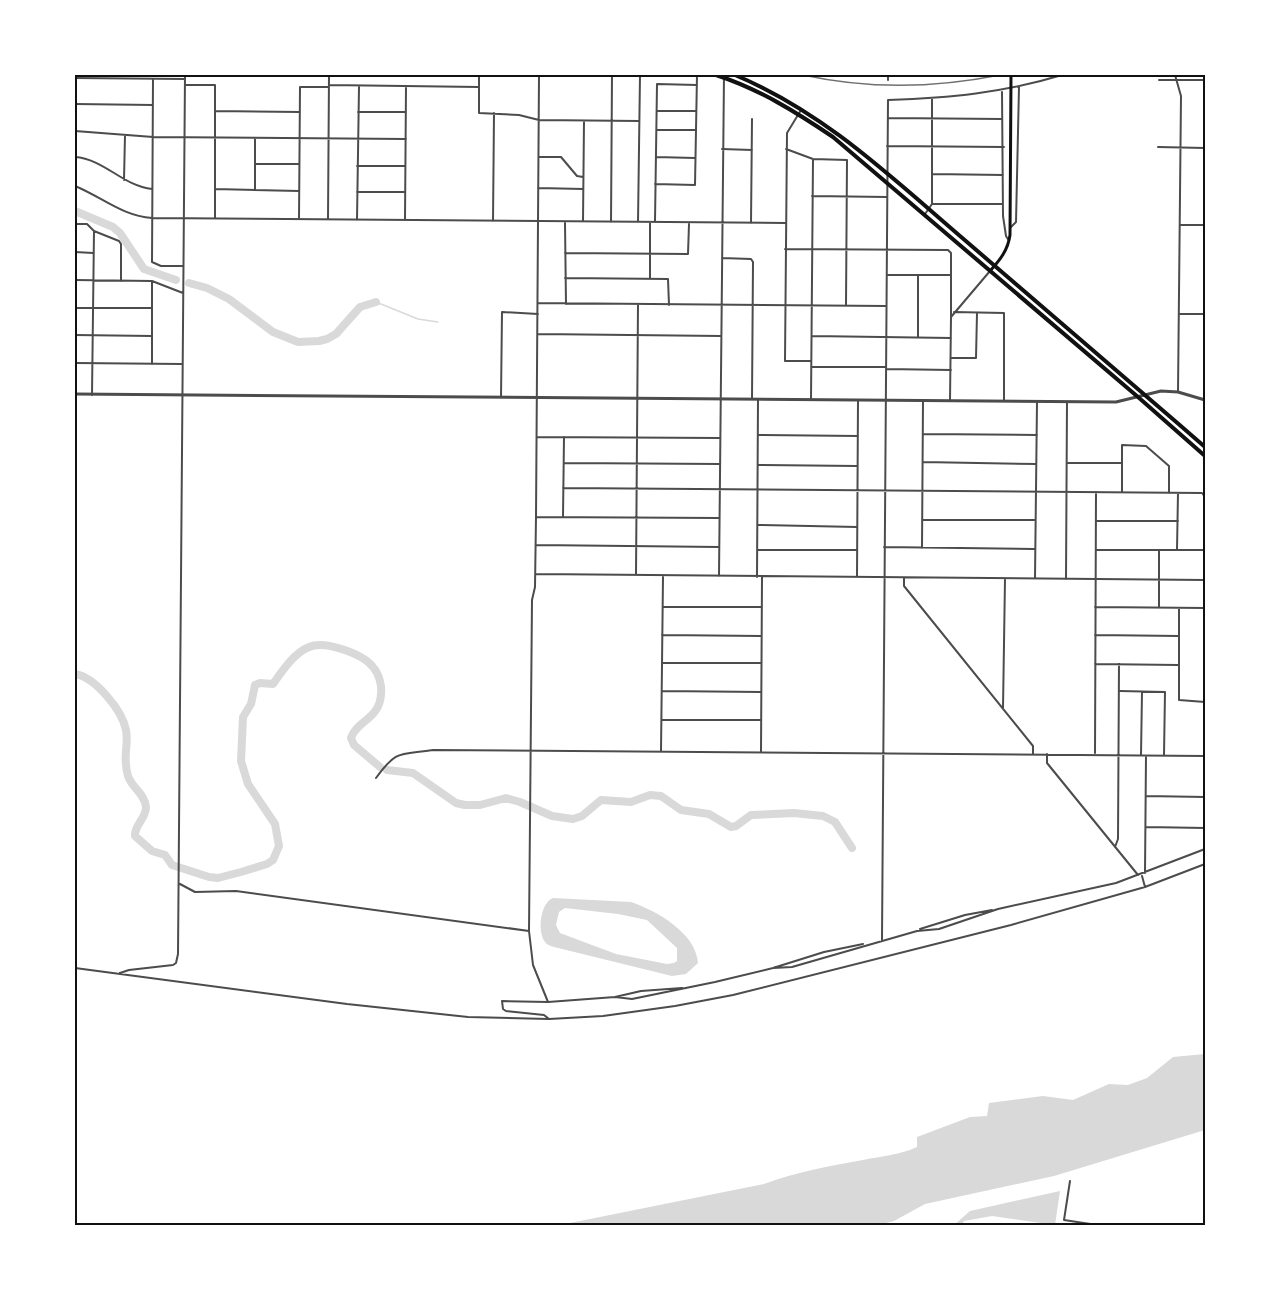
<svg xmlns="http://www.w3.org/2000/svg" width="1280" height="1300" viewBox="0 0 1280 1300" font-family="'Work Sans',sans-serif">
	<style>
		.water { fill: #d9d9d9; fill-rule: evenodd }
		.lines { fill: none; stroke-linecap: round; stroke-linejoin: round }
		.stream { stroke: #d9d9d9; stroke-width: 1.5 }
		.river { stroke: #d9d9d9; stroke-width: 8 }
		.minor { stroke: #4c4c4c; stroke-width: 2 }
		.tertiary { stroke: #4c4c4c; stroke-width: 3 }
		.secondary { stroke: #111; stroke-width: 3 }
		.trunk { stroke: #111; stroke-width: 4 }
		.rail { stroke: #707070; stroke-width: 1.5 }
		.neatline { fill: none; stroke: #111; stroke-width: 2 }
	</style>
	<rect width="100%" height="100%" fill="#fff"/>
	<!-- water -->
	<path class="water" d="M553,898L631,902C657,911 696,933 698,963L686,974L672,976L554,947C551,946 547,945 545,942C537,932 540,903 553,898ZM565,908L618,914L647,920L677,948V961L674,963L667,964L616,954L560,933L556,925L559,912Z
		M1205,1054V1130L1054,1176L925,1204L894,1221L878,1225H560L764,1184C796,1172 830,1166 863,1160C882,1156 900,1155 917,1147V1137L970,1117L987,1116L989,1103L1043,1096L1073,1100L1109,1084L1128,1085L1147,1078L1173,1057Z
		M1060,1191L1055,1225L992,1216L964,1221L962,1225H954L970,1211Z"/>
	<g class="lines">
		<!-- stream -->
		<path class="stream" d="M376,302L418,319L438,322"/>
		<!-- river -->
		<path class="river" d="M75,211L113,227L120,233L144,269L176,280
			M189,283L207,288L229,299L273,332L298,342L319,341L327,339L336,334L360,307L376,302
			M75,674C95,677 122,710 126,730C129,746 122,757 128,776C132,788 145,794 146,807C146,819 134,825 135,836L152,851L165,855L172,865L209,877L218,878L241,872L267,864L273,860L279,846L275,824L248,784L241,761L243,717L251,704L255,685L260,683L273,684C282,671 294,653 309,647C325,640 363,654 373,667C379,674 382,685 381,694C380,719 356,721 351,738L354,745L380,767
			M387,770L413,773L456,803L465,805H480L506,798L520,802L552,816L573,819L582,816L601,800L631,802L650,795L661,796L681,810L709,814L731,827L736,826L751,815L794,813L823,816L835,822L852,848"/>
		<!-- minor -->
		<path class="minor" d="M479,75V113L519,115L539,120L639,121
			M539,75L536,517L535,587L532,600L529,931L533,965L548,1002
			M1175,75L1181,96L1178,392
			M75,78L185,79
			M153,79L152,262L161,266H183
			M888,80V75
			M1159,80H1205
			M185,85H215V218
			M329,85L479,87
			M1002,92L1003,216L1006,236L1009,241
			M932,99V204
			M75,104L153,105
			M801,110L787,133L785,361H811
			M215,111L300,112
			M657,111H696
			M358,112H406
			M888,118L1002,119
			M657,130H696
			M75,131L153,137L406,139
			M255,139V190
			M887,146L1004,147
			M1158,147L1205,148
			M722,149L752,150
			M786,149L813,159L847,160L846,305
			M75,157C104,159 123,186 152,189
			M539,157H561L577,176L583,177
			M656,157L695,158
			M255,164H299
			M357,166H405
			M932,174L1003,175
			M124,180L125,135
			M655,184L695,185L697,75
			M75,186C102,197 122,216 152,218L786,223
			M538,188L583,189
			M215,189L299,191
			M357,192H405
			M812,196L887,197
			M925,214L932,204H1003
			M299,219L300,87H329
			M328,219L329,75
			M405,219L406,87
			M357,220L359,87
			M493,221L494,113
			M583,221L584,121
			M655,221L657,84L697,85
			M611,222L612,75
			M638,222L640,75
			M650,222V279
			M565,223L566,304
			M751,223L752,119
			M75,224H87L94,231L119,241L121,244V281
			M1181,225H1205
			M1010,228L1016,222L1019,87
			M785,249L948,250L951,253V317
			M75,252L93,253
			M565,253L688,254L689,224
			M722,258L751,259L753,262L752,399
			M887,275H950
			M918,275V337
			M565,278L668,279L669,305
			M75,280L152,281L183,293
			M538,303L886,306
			M75,308H152
			M954,312L1004,313V401
			M1179,314H1205
			M538,334L721,336
			M75,335L152,336
			M812,336L951,338
			M952,358H976L977,313
			M75,363L182,364
			M152,364V282
			M811,367H886
			M886,369L951,370
			M92,395L94,231
			M501,397L502,312L538,314
			M811,400L813,159
			M950,401L951,317L990,271
			M923,434L1037,435
			M759,435L858,436
			M537,437L720,438
			M923,462L1036,464
			M564,463L720,464
			M1068,463H1122
			M758,465L857,466
			M563,488L1202,493L1205,497
			M1122,492V445L1146,446L1169,466V493
			M536,517L719,518
			M563,517L564,437
			M922,520H1035
			M1097,521H1178
			M758,525L857,527
			M536,545L719,547
			M884,547L1034,549
			M922,548L923,401
			M757,550H856
			M1097,550H1205
			M1159,550V607
			M1177,550L1178,493
			M536,574L1205,580
			M636,575L638,304
			M719,576L724,75
			M757,577L758,399
			M857,577L858,400
			M904,578V586L1033,746V754
			M1035,578L1037,402
			M1066,579L1067,402
			M663,607H762
			M1095,607L1205,608
			M1179,608V700L1205,702
			M662,635L761,636
			M1095,635L1179,636
			M662,663H761
			M1095,664L1178,665
			M662,691L761,692
			M1120,691L1165,692L1164,755
			M1003,708L1005,579
			M662,720H761
			M661,751L663,577
			M761,751L762,577
			M1095,753L1096,492
			M1047,754V763L1138,875
			M1141,755L1142,692
			M376,778C397,749 400,755 433,750L1205,756
			M1146,796L1205,797
			M1146,827L1205,828
			M1115,847L1118,839L1119,664
			M1145,873L1146,756
			M1142,876L1145,887
			M180,884L195,892L236,891L529,931
			M920,929L965,915L992,910
			M882,940L888,100C949,98 1003,93 1062,75
			M75,968L347,1004L468,1017L549,1019L603,1016L675,1006L733,995L1011,925L1145,887L1205,864
			M773,968L792,967L917,931L939,929L998,909L1116,883L1205,849
			M120,973L129,970L173,965L176,963L178,954L185,75
			M615,997L641,991L682,988
			M549,1019L544,1015L506,1011L503,1009L502,1001L548,1002L615,997L632,999L715,982L773,968L824,952L863,944
			M1070,1181L1064,1220L1097,1225"/>
		<!-- tertiary -->
		<path class="tertiary" d="M75,394L1116,402L1161,391L1178,392L1205,400"/>
		<!-- secondary -->
		<path class="secondary" d="M990,271C1000,260 1008,250 1010,235L1011,75"/>
		<!-- trunk -->
		<path class="trunk" d="M716,75C759,89 796,112 833,137L1138,397L1205,456
			M735,75C826,113 893,179 967,242C1046,310 1126,378 1205,447"/>
		<!-- rail -->
		<path class="rail" d="M803,75C867,89 935,88 1000,75"/>
	</g>
	<!-- border -->
	<rect width="1280" height="1300" fill="none" stroke="#ffffff" stroke-width="153"/>
	<rect x="76" y="76" width="1128" height="1148" class="neatline"/>
</svg>
